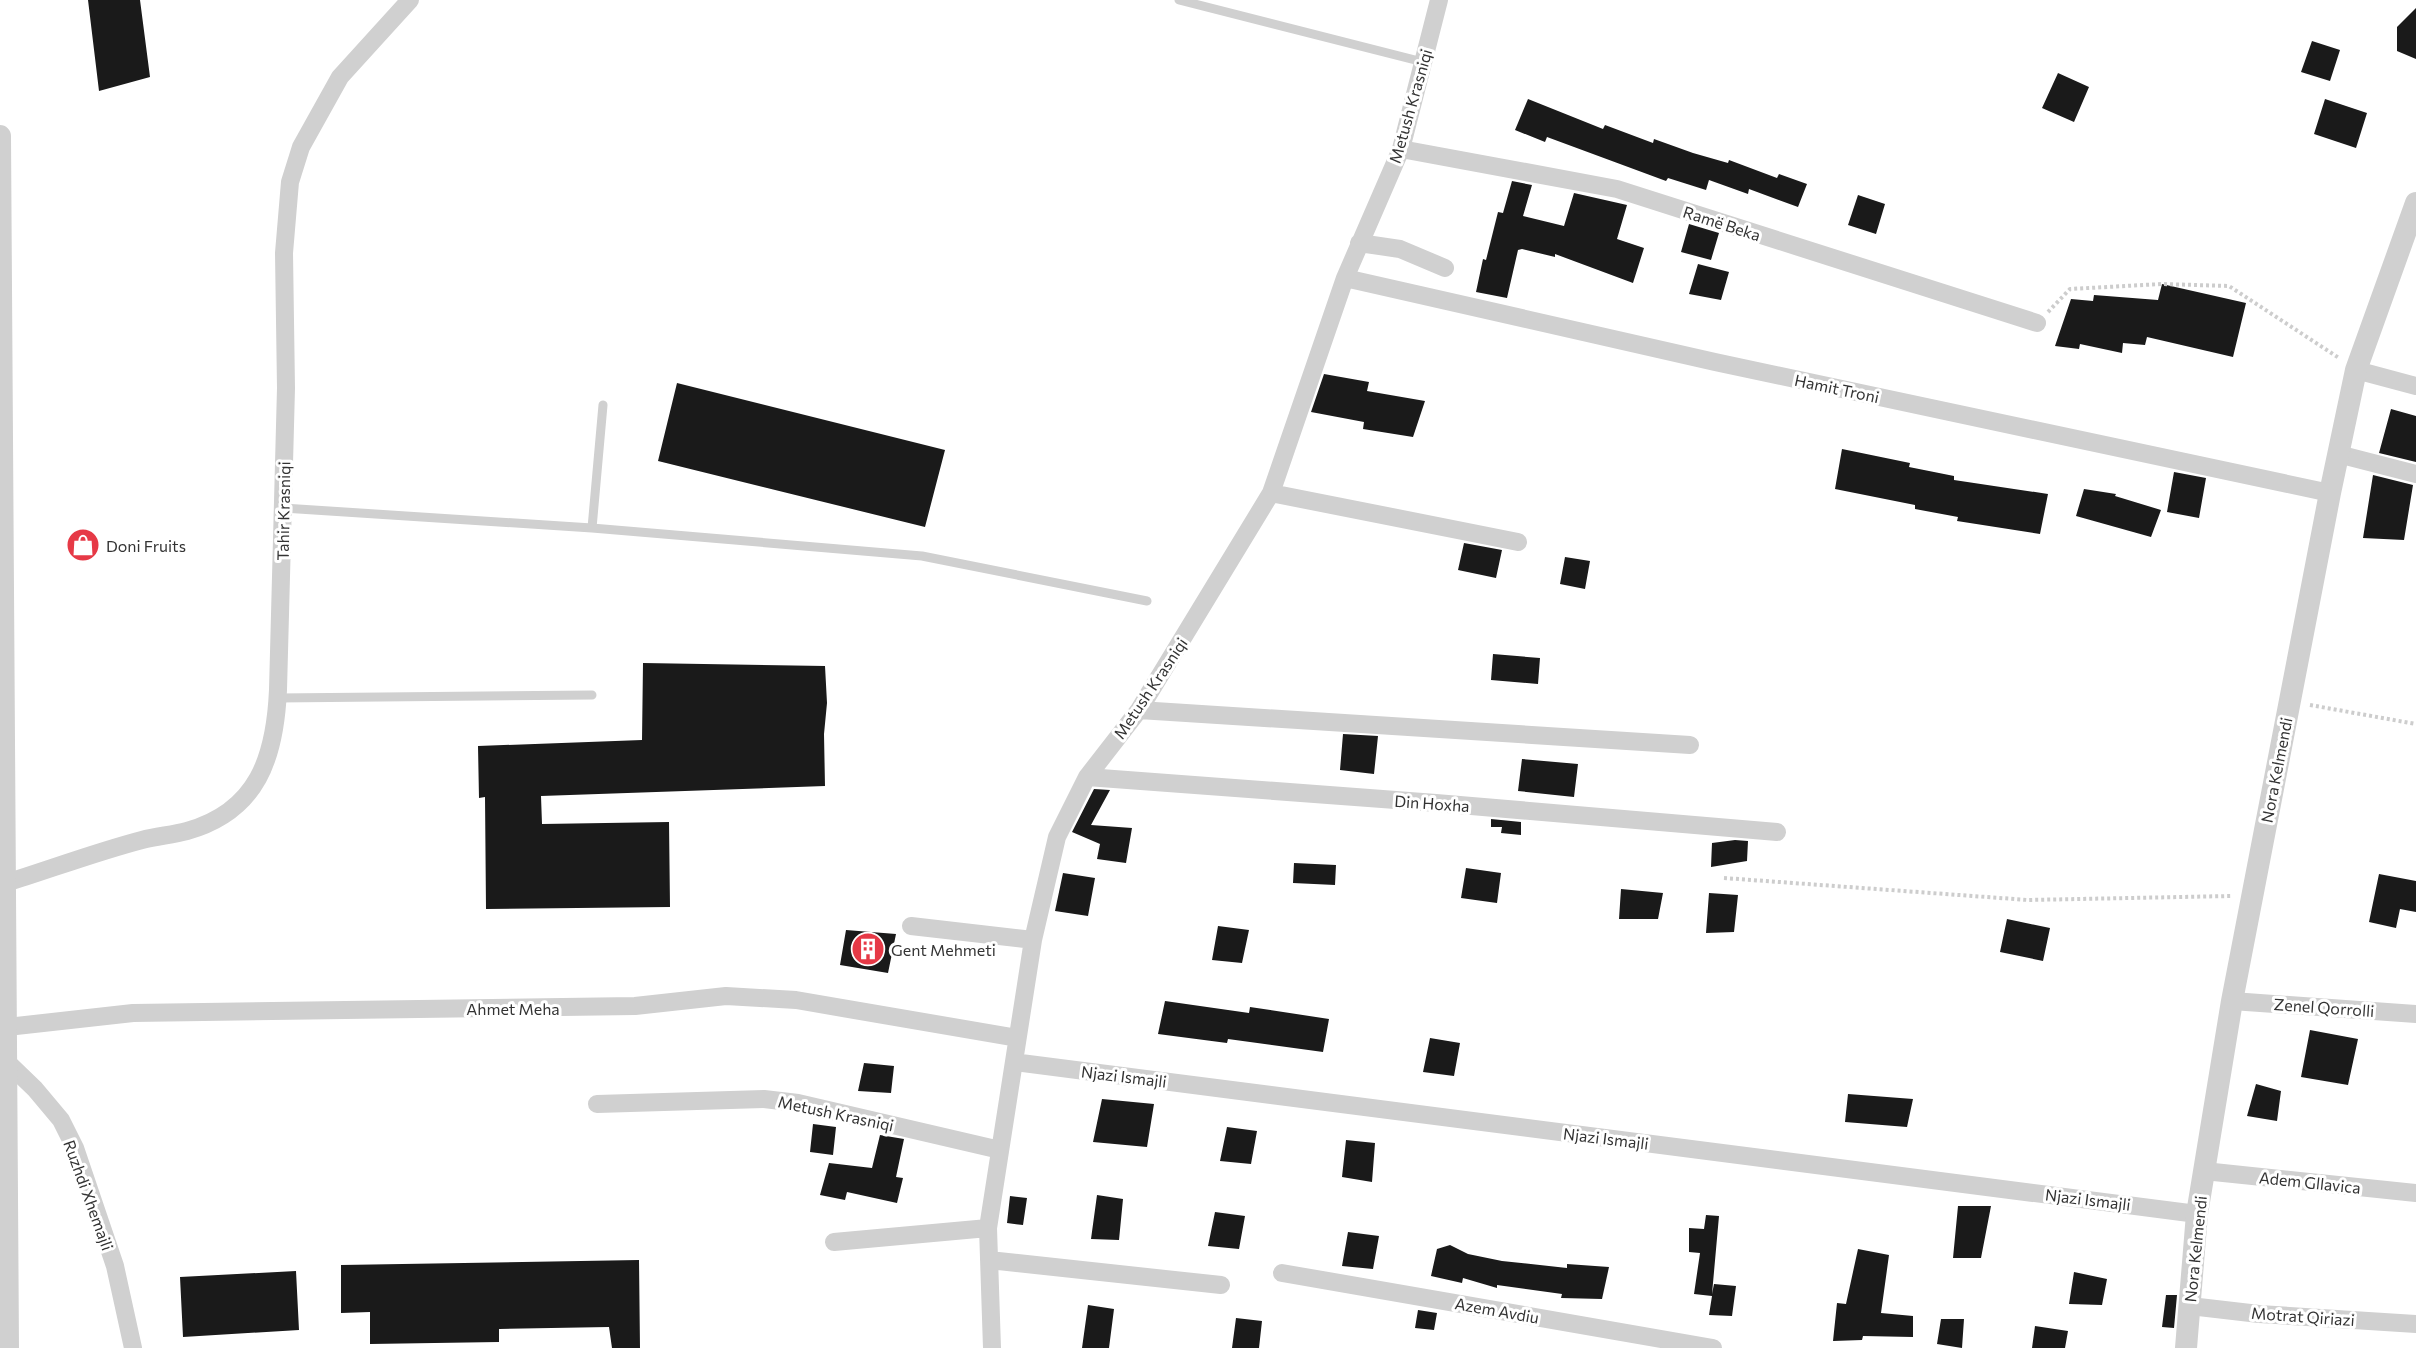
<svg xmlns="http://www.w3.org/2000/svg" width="2416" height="1348" viewBox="0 0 2416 1348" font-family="Commissioner,sans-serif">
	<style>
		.building { fill: #1a1a1a }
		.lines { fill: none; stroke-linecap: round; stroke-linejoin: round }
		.path { stroke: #cdcdcd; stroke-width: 4; stroke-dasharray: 3 3; stroke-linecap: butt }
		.service { stroke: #d0d0d0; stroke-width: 9 }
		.minor { stroke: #d0d0d0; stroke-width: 18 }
		.tertiary { stroke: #d0d0d0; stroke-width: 22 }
		.labels { text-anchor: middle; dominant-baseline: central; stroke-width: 6; stroke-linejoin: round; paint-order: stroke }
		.street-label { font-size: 16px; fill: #333; stroke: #fff }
		.poi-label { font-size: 16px; fill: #333; stroke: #fff; text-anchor: start }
	</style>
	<rect width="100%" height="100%" fill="#fff"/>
	<!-- building -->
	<path class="building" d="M88,0H140L150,77L99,91Z
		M2416,8V59L2397,51V27Z
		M2312,41L2340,50L2330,81L2301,72Z
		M2058,73L2089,87L2074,122L2042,108Z
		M1528,99L1603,129L1605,125L1653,143L1654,139L1693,153L1728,163L1729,160L1777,178L1779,174L1807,184L1798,207L1749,189L1748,194L1709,180L1706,190L1668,178L1666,181L1547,137L1545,142L1515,130Z
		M2325,99L2367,113L2356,148L2314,134Z
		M1512,181L1532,185L1523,216L1564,226L1574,193L1627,205L1617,239L1644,248L1633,283L1555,254V257L1522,249L1518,250L1507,298L1476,292L1483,259L1486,260L1498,212L1503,213Z
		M1858,195L1885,204L1876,234L1848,225Z
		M1689,224L1719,233L1711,260L1681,252Z
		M1698,264L1729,272L1721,300L1689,294Z
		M2162,284L2246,303L2233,357L2147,337L2145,345L2123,343L2122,353L2080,344L2079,349L2055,346L2071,299L2093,301L2094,295L2158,300Z
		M1324,374L1369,382L1367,391L1425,401L1413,437L1363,429L1364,422L1311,412Z
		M677,383L945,450L925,527L658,461Z
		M2391,409L2416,416V462L2379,453Z
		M1842,449L1910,463L1909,467L1954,476V480L2048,494L2040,534L1957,521L1958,517L1915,509V505L1835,489Z
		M2174,472L2206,478L2199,518L2167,512Z
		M2373,475L2413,485L2404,540L2363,538Z
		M2084,489L2116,494L2115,496L2161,510L2151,537L2076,516Z
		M1464,543L1502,550L1496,578L1458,570Z
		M1565,557L1590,561L1585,589L1560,584Z
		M1493,654L1540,658L1538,684L1491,680Z
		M643,663L825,666L827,703L824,734L825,786L541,796L542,824L669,822L670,907L486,909L485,797L479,798L478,746L642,740Z
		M1343,734L1378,736L1374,774L1340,770Z
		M1522,759L1578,764L1574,797L1518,791Z
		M1094,789L1110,790L1091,825L1132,828L1126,863L1097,859L1100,844L1072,832Z
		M1491,819L1521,822V835L1501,833L1502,827H1491Z
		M1735,840L1748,841L1747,861L1711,867L1712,843Z
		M1294,863L1336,865L1335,885L1293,883Z
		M1466,868L1501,873L1497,903L1461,898Z
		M1063,873L1095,878L1088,916L1055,911Z
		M2379,874L2416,881V912L2400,909L2396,928L2369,922Z
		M1621,889L1663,893L1658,919H1619Z
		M1709,893L1738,895L1734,932L1706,933Z
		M2007,919L2050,928L2043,961L2000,952Z
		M1218,926L1249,930L1242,963L1212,960Z
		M846,930L896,934L888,973L840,965Z
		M1165,1001L1249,1013L1250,1007L1329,1019L1323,1052L1228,1039L1227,1043L1158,1034Z
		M2310,1030L2358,1039L2348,1085L2301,1077Z
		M1430,1038L1460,1043L1454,1076L1423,1072Z
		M864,1063L894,1066L891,1093L858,1091Z
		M2256,1084L2281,1091L2277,1121L2247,1116Z
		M1848,1094L1913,1099L1907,1127L1845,1122Z
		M1102,1099L1154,1104L1147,1147L1093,1142Z
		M813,1124L836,1127L833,1155L810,1152Z
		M1227,1127L1257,1131L1251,1164L1220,1161Z
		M880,1135L904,1139L896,1177L903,1178L897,1203L847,1192L845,1200L820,1195L829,1163L872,1168Z
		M1346,1140L1375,1143L1372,1182L1342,1177Z
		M1097,1195L1123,1199L1119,1240L1091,1239Z
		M1010,1196L1027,1198L1023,1225L1007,1223Z
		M1958,1206H1991L1981,1258H1953Z
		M1215,1212L1245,1216L1239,1249L1208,1246Z
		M1706,1215L1719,1216L1712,1294L1714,1284L1736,1286L1732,1316L1709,1315L1712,1296L1694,1294L1700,1253L1689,1252V1228L1704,1229Z
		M1348,1232L1379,1236L1373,1269L1342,1266Z
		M1450,1245L1468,1254L1502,1261L1567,1268V1264L1609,1267L1602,1299L1561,1298L1562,1294L1497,1285V1288L1463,1278L1462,1283L1431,1276L1437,1249Z
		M1858,1249L1889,1255L1881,1313L1913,1316V1337L1863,1336L1862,1340L1833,1341L1837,1303L1846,1304Z
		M639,1260L640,1348H612L609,1327L499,1329V1342L370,1344V1312L341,1313V1265Z
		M296,1271L299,1330L183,1337L180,1277Z
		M2074,1272L2107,1279L2102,1305L2069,1304Z
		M2166,1295H2177L2174,1328L2162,1327Z
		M1088,1305L1114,1309L1109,1348H1082Z
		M1418,1310L1437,1313L1434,1330L1415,1328Z
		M1236,1318L1262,1321L1259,1348H1232Z
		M1941,1319H1964L1962,1348L1937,1344Z
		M2035,1326L2068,1331L2065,1348H2032Z"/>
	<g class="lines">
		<!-- path -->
		<path class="path" d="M2048,312L2070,289L2162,284L2229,286L2339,358
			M2310,705L2416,724
			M1724,878L2028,900L2231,896"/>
		<!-- service -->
		<path class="service" d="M1179,0L1423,62
			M283,508L592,528L922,556L1147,601
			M592,528L603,405
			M278,698L592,695"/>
		<!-- minor -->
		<path class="minor" d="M1401,149L1617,189L2037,323
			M1359,243L1400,249L1445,268
			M1345,278L1715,362L2330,493
			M2356,370L2416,386
			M2338,454L2416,474
			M1271,493L1518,542
			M1139,710L1690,745
			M1087,777L1436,803L1777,832
			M6,883C51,869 96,852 142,840C157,836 172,835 187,831C258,811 275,757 278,690L286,388L284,253L290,182L301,147L340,77L410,0
			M911,926L1033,940
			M2232,1001L2416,1014
			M7,1027L133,1013L635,1006L726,996L796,1000L1017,1038
			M7,1062L35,1089L61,1120L75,1148L115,1266L133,1348
			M1014,1062L2197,1214
			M597,1104L764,1099L798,1103L1000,1150
			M2204,1171L2416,1193
			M834,1242L988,1228
			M989,1260L1221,1285
			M1282,1273L1713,1348
			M2190,1306L2259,1314L2416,1324
			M992,1348L988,1228L1033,940L1057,837L1087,777L1139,710L1271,493L1345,278L1401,149L1439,0"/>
		<!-- tertiary -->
		<path class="tertiary" d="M0,136L8,1348
			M2186,1348L2197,1214L2232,1001L2330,493L2356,370L2416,203"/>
	</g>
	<!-- icons -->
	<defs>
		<g id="shop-disc" transform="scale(1.725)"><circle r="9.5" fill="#e63946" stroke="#fff"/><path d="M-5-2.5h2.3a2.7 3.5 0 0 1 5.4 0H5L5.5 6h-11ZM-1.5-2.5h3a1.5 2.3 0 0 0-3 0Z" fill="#fff"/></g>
		<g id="building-disc" transform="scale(1.725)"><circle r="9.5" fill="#e63946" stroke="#fff"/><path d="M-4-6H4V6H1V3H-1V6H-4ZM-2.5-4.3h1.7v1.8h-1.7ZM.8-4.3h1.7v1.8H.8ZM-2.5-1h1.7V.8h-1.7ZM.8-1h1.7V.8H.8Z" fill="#fff"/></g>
	</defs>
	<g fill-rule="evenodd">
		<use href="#shop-disc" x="83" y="545"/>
		<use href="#building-disc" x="868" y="949"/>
	</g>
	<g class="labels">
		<!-- street labels -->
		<g class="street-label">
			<text transform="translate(1410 106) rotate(-74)">Metush Krasniqi</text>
			<text transform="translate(1722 223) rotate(18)">Ramë Beka</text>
			<text transform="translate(1837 388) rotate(12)">Hamit Troni</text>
			<text transform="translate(283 511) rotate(-89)">Tahir Krasniqi</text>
			<text transform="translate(1150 688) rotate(-56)">Metush Krasniqi</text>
			<text transform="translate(2276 770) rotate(-79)">Nora Kelmendi</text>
			<text transform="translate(1432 803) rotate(4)">Din Hoxha</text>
			<text transform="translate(2324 1007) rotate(4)">Zenel Qorrolli</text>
			<text x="513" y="1008">Ahmet Meha</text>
			<text transform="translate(1124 1076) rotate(7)">Njazi Ismajli</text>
			<text transform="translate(836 1113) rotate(12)">Metush Krasniqi</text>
			<text transform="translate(1606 1138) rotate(7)">Njazi Ismajli</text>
			<text transform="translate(2310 1182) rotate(6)">Adem Gllavica</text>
			<text transform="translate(89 1195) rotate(70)">Ruzhdi Xhemajli</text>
			<text transform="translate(2088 1199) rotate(7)">Njazi Ismajli</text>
			<text transform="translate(2195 1249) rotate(-84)">Nora Kelmendi</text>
			<text transform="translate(1497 1310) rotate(10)">Azem Avdiu</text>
			<text transform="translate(2303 1316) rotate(4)">Motrat Qiriazi</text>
		</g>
		<!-- poi labels -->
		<g class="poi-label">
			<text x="106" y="545">Doni Fruits</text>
			<text x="891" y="949">Gent Mehmeti</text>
		</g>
	</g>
</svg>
